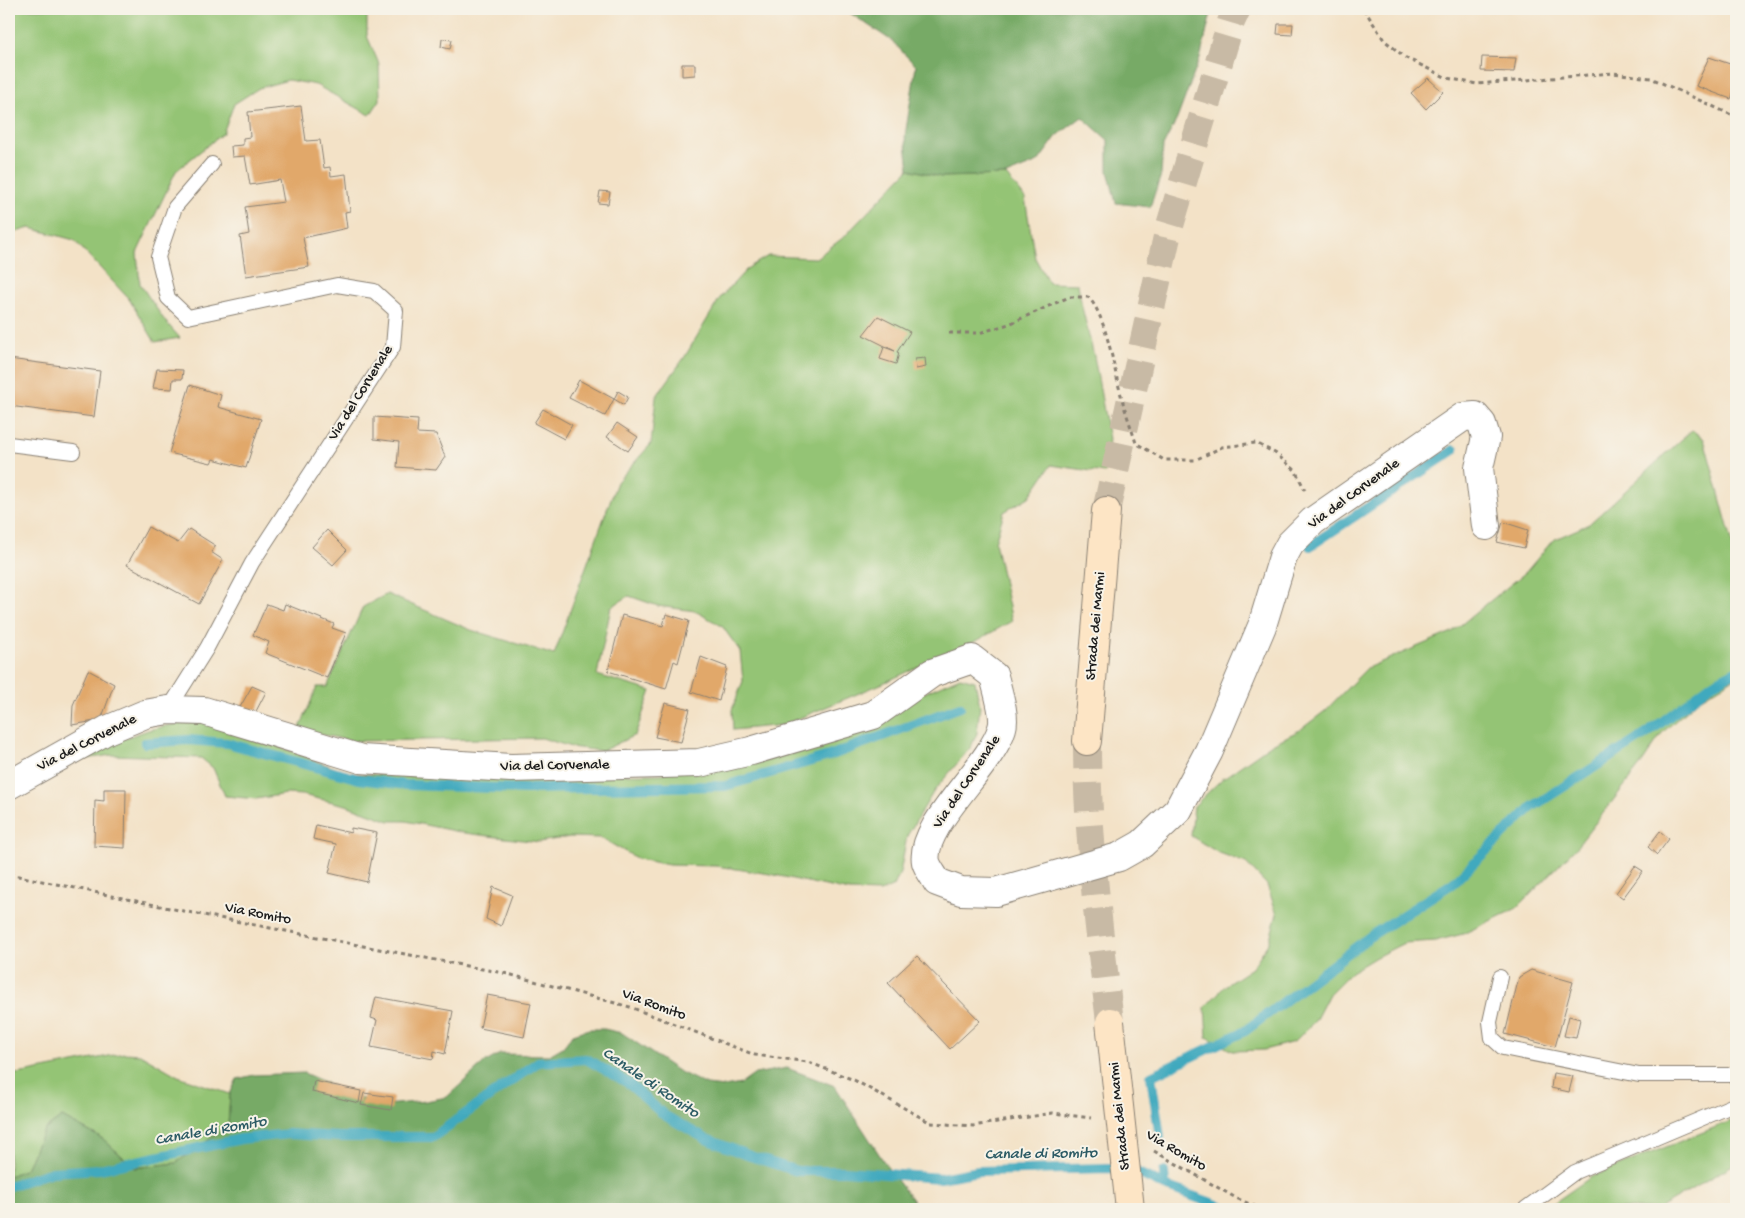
<svg xmlns="http://www.w3.org/2000/svg" width="1745" height="1218" viewBox="0 0 1745 1218" font-family="'Gochi Hand',sans-serif">
	<style>
		.green { fill: #94c474; stroke: #587048 }
		.forest { fill: #7a6; stroke: #4a6341 }
		.lines { fill: none; stroke-linecap: round; stroke-linejoin: round }
		.stream { stroke: #3fa9be; stroke-width: 10 }
		.building { fill: #e1a86b }
		.secondary-tunnel { stroke: #c8baa5; stroke-width: 28; stroke-dasharray: 28 14; stroke-linecap: butt }
		.service-casing { stroke: #887f72; stroke-width: 16 }
		.minor-casing { stroke: #887f72; stroke-width: 30 }
		.secondary-casing { stroke: #887f72; stroke-width: 30 }
		.path { stroke: #887f72; stroke-width: 3; stroke-dasharray: 4 4; stroke-linecap: butt }
		.service { stroke: #fff; stroke-width: 14 }
		.minor { stroke: #fff; stroke-width: 28 }
		.secondary { stroke: #fde5c5; stroke-width: 28 }
		.secondary-bridge-casing { stroke: #887f72; stroke-width: 30; stroke-linecap: butt }
		.secondary-bridge { stroke: #fde5c5; stroke-width: 28 }
		.labels { text-anchor: middle; dominant-baseline: central; stroke-width: 4; stroke-linejoin: round; paint-order: stroke }
		.street-label { font-size: 15px; fill: #1c1c1c; stroke: #f7f3e8 }
		.water-label { font-size: 16px; font-style: italic; fill: #2c5b65; stroke: #f7f3e8 }
	</style>
	<rect width="100%" height="100%" fill="#f7f3e8"/>
	<filter id="ink" filterUnits="userSpaceOnUse"><feTurbulence type="fractalNoise" baseFrequency=".02" numOctaves="2"/><feDisplacementMap in="SourceGraphic" scale="10" xChannelSelector="R" yChannelSelector="G"/><feConvolveMatrix kernelMatrix="1 2 1 2 8 2 1 2 1" color-interpolation-filters="sRGB"/></filter>
	<filter id="wash" filterUnits="userSpaceOnUse"><feTurbulence type="fractalNoise" baseFrequency=".0096" numOctaves="4" result="noise"/><feDisplacementMap in="SourceGraphic" scale="20" xChannelSelector="R" yChannelSelector="G"/><feGaussianBlur stdDeviation="1.12" result="paint"/><feColorMatrix in="noise" values="0 0 0 0 0 0 0 0 0 0 0 0 0 0 0 0 0 1.4 0 .05"/><feComposite in="paint" operator="in"/></filter>
	<g filter="url(#wash)">
		<rect width="100%" height="100%" fill="#f3e2c7"/>
		<!-- green -->
		<path class="green" d="M9,9H367V36L379,64L380,100L370,115L316,85L288,80L259,88L234,104L223,133L176,171L137,253L140,284L165,321L180,338L155,342L129,299L74,240L30,228L9,234Z
			M909,169L941,177L1006,175L1025,198L1035,258L1049,283L1078,284L1082,307L1094,356L1109,439L1105,473L1051,465L1029,497L1004,512L995,542L1012,621L978,640L881,684L783,725L733,730L732,710L743,681L740,651L722,626L695,611L658,606L629,596L611,607L597,675L651,691L635,735L602,751L571,747L542,738L353,741L299,730L317,687H327L363,607L387,594L471,630L554,655L617,482L651,444L656,397L684,358L720,298L748,268L768,256L816,258L844,237Z
			M1692,430L1704,439L1736,556V677L1698,700L1662,733L1640,766L1575,849L1517,908L1463,934L1435,941L1404,943L1376,957L1351,972L1329,994L1315,1021L1294,1042L1264,1050L1232,1051L1207,1037L1205,1007L1226,985L1252,968L1269,942L1277,914L1267,885L1246,863L1217,852L1191,836L1194,806L1222,779L1272,744L1300,730L1325,711L1367,668L1452,632L1526,572L1553,540L1589,524Z
			M960,677L975,681L980,706L977,733L971,747L934,791L907,836L900,873L894,886L880,892L849,891L770,874L716,866L669,865L638,859L601,838L570,837L539,842L464,833L406,821H389L346,805L302,795L286,794L256,799L225,796L213,768L201,758L112,755L78,760L96,748L148,730L188,721L218,723L348,773L403,776L661,774L924,693Z
			M124,1053L140,1054L178,1076L230,1094L228,1126L176,1163L135,1168L103,1139L62,1117L44,1130L26,1169L9,1176V1072L18,1074Z
			M1736,1119V1163L1658,1209H1545L1591,1177Z"/>
		<!-- forest -->
		<path class="forest" d="M844,9H1212L1201,55L1177,119L1163,146L1161,175L1150,207L1116,203L1108,171V140L1082,117L1057,136L1038,162L1006,175L941,177L909,169L905,136L916,66L892,41Z
			M589,1029H604L622,1033L678,1071L707,1085L724,1087L741,1084L755,1074L787,1068L835,1086L888,1168L919,1209H9V1176L26,1169L44,1130L62,1117L103,1139L135,1168L176,1163L228,1126L230,1094L237,1079L254,1075L304,1073L367,1101L385,1105L426,1101L447,1097L484,1063L500,1054L549,1055L563,1047L573,1034Z"/>
		<g class="lines">
			<!-- stream -->
			<path class="stream" d="M1310,546L1454,450
				M145,743L188,740L227,743L359,779L406,785L526,789L725,786L829,756L960,707
				M1160,1137L1151,1076L1245,1031L1372,935L1453,883L1532,807L1645,735L1713,683L1736,671
				M1164,1172L1165,1186
				M9,1186L52,1172L100,1169L241,1139L289,1134L338,1137H433L538,1062L586,1059L628,1083L664,1115L706,1139L750,1156L797,1171H845L940,1178L979,1171L1110,1168L1134,1171L1165,1186L1228,1209"/>
		</g>
		<g id="blocks">
			<!-- building -->
			<path class="building" d="M1278,24H1293L1292,35L1277,34Z
				M442,39L452,40L450,49L441,47Z
				M1482,57L1516,58L1514,72L1481,71Z
				M1709,57L1736,66V85L1731,99L1696,86Z
				M682,64H695V75L682,76Z
				M1428,78L1443,92L1426,109L1411,93Z
				M301,106L306,141L320,140L324,168L330,167L331,176L346,174L350,211L345,212L347,228L303,238L309,267L246,276L240,236L249,234L245,207L284,202L280,180L250,185L245,156L232,157L231,146L243,145V138L250,137L248,112Z
				M600,191L610,192L608,204L598,203Z
				M878,316L910,332L897,352L899,353L896,364L880,359L884,347L895,351L863,335Z
				M925,358L926,367L916,369L915,359Z
				M9,359L100,371L94,417L9,406Z
				M157,369L183,370L182,379H173L172,389L153,388Z
				M579,380L614,399L605,416L569,398Z
				M190,385L221,395L218,407L261,419L246,468L213,459L211,463L169,453Z
				M618,391L628,397L624,405L614,399Z
				M543,409L572,425L564,439L534,423Z
				M374,417L418,420L417,433L436,434L445,457L436,470L397,467L399,442L374,439Z
				M617,423L638,437L628,451L607,437Z
				M1503,522L1528,530L1524,548L1497,542Z
				M148,527L178,543L189,529L216,546L211,552L223,560L199,604L127,565Z
				M327,530L347,550L333,565L312,547Z
				M267,604L283,610L285,604L334,624L332,628L346,633L327,678L265,653L269,642L253,635Z
				M666,614L689,621L678,663L674,661L666,689L608,671L622,615L663,626Z
				M701,657L727,667L719,701L691,692Z
				M88,670L114,684L101,720L72,725L73,705Z
				M252,686L266,692L253,717L239,709Z
				M665,703L690,709L681,742L655,737Z
				M104,789H126L125,848L94,846L95,800L104,801Z
				M316,825L351,833V828L377,833L367,882L329,873L336,844L313,839Z
				M1660,831L1669,839L1657,855L1648,847Z
				M1635,866L1643,871L1623,898L1616,893Z
				M493,887L512,895L501,926L486,919Z
				M917,956L980,1021L950,1049L888,983Z
				M1531,970L1573,982L1555,1047L1505,1034L1519,977Z
				M487,995L531,1003L524,1037L480,1028Z
				M376,997L453,1011L445,1054L434,1051L433,1059L371,1047L377,1020L371,1018Z
				M1569,1016L1580,1019L1576,1038L1564,1036Z
				M1553,1073L1573,1076L1569,1092L1551,1088Z
				M314,1081L361,1091L359,1103L312,1092Z
				M364,1093L393,1097L391,1110L361,1105Z"/>
		</g>
	</g>
	<g filter="url(#ink)">
		<use href="#blocks" fill-opacity="0" stroke="#887f72" stroke-width="1"/>
		<g class="lines">
			<!-- secondary-tunnel -->
			<path class="secondary-tunnel" d="M1106,511L1168,232L1231,22L1237,9
				M1087,741C1087,835 1099,929 1110,1022"/>
			<!-- service casing -->
			<g class="service-casing">
				<path id="service" d="M9,444L73,452
					M168,710L207,648L252,563L393,347L396,311L374,291L337,285L188,317L168,298L158,257L175,207L212,164
					M1500,977L1490,1022L1492,1038L1503,1048L1639,1075H1736
					M1525,1209L1575,1172L1736,1104"/>
			</g>
			<!-- minor casing -->
			<g class="minor-casing">
				<path id="minor" d="M9,785L107,730L145,714L168,710L204,711L361,759L511,768L699,763L751,751L873,715L932,673L972,659L994,676C997,689 1006,716 1002,728C991,767 919,825 926,862C928,869 934,876 937,882L961,891L996,892L1119,857L1142,844L1178,810L1209,751L1262,626L1283,557L1290,544L1313,521L1463,417L1475,416L1482,424L1486,437L1479,468L1486,526"/>
			</g>
			<!-- secondary casing -->
			<g class="secondary-casing">
				<path id="secondary" d="M1087,741L1106,511"/>
			</g>
			<!-- path -->
			<path class="path" d="M1364,9L1384,40L1406,58L1447,78L1477,84L1613,73L1651,78L1736,117
				M949,333H979L1009,324L1069,297H1088C1106,314 1114,370 1121,395C1125,411 1131,427 1136,443L1164,460H1195L1222,447L1256,443L1275,453L1295,470L1305,490
				M9,874L188,912L508,974L630,1007L755,1055L808,1062L854,1080L931,1123L973,1126L1053,1113L1091,1118
				M1154,1151L1236,1198L1261,1209"/>
			<!-- service -->
			<use href="#service" class="service"/>
			<!-- minor -->
			<use href="#minor" class="minor"/>
			<!-- secondary -->
			<use href="#secondary" class="secondary"/>
			<!-- secondary-bridge casing -->
			<g class="secondary-bridge-casing">
				<path id="secondary-bridge" d="M1110,1022L1130,1209"/>
			</g>
			<!-- secondary-bridge -->
			<use href="#secondary-bridge" class="secondary-bridge"/>
		</g>
	</g>
	<g class="labels">
		<!-- street labels -->
		<g class="street-label">
			<text transform="translate(361 393) rotate(-58)">Via del Corvenale</text>
			<text transform="translate(1354 494) rotate(-36)">Via del Corvenale</text>
			<text transform="translate(1096 626) rotate(-85)">Strada dei Marmi</text>
			<text transform="translate(87 743) rotate(-27)">Via del Corvenale</text>
			<text transform="translate(555 766) rotate(-1)">Via del Corvenale</text>
			<text transform="translate(967 782) rotate(-56)">Via del Corvenale</text>
			<text transform="translate(258 914) rotate(11)">Via Romito</text>
			<text transform="translate(654 1005) rotate(20)">Via Romito</text>
			<text transform="translate(1120 1116) rotate(-96)">Strada dei Marmi</text>
			<text transform="translate(1176 1151) rotate(30)">Via Romito</text>
		</g>
		<!-- water labels -->
		<g class="water-label">
			<text transform="translate(650 1084) rotate(34)">Canale di Romito</text>
			<text transform="translate(211 1132) rotate(-10)">Canale di Romito</text>
			<text transform="translate(1041 1155) rotate(-1)">Canale di Romito</text>
		</g>
	</g>
	<!-- margin -->
	<rect width="1745" height="1218" fill="none" stroke="#f7f3e8" stroke-width="30"/>
</svg>
